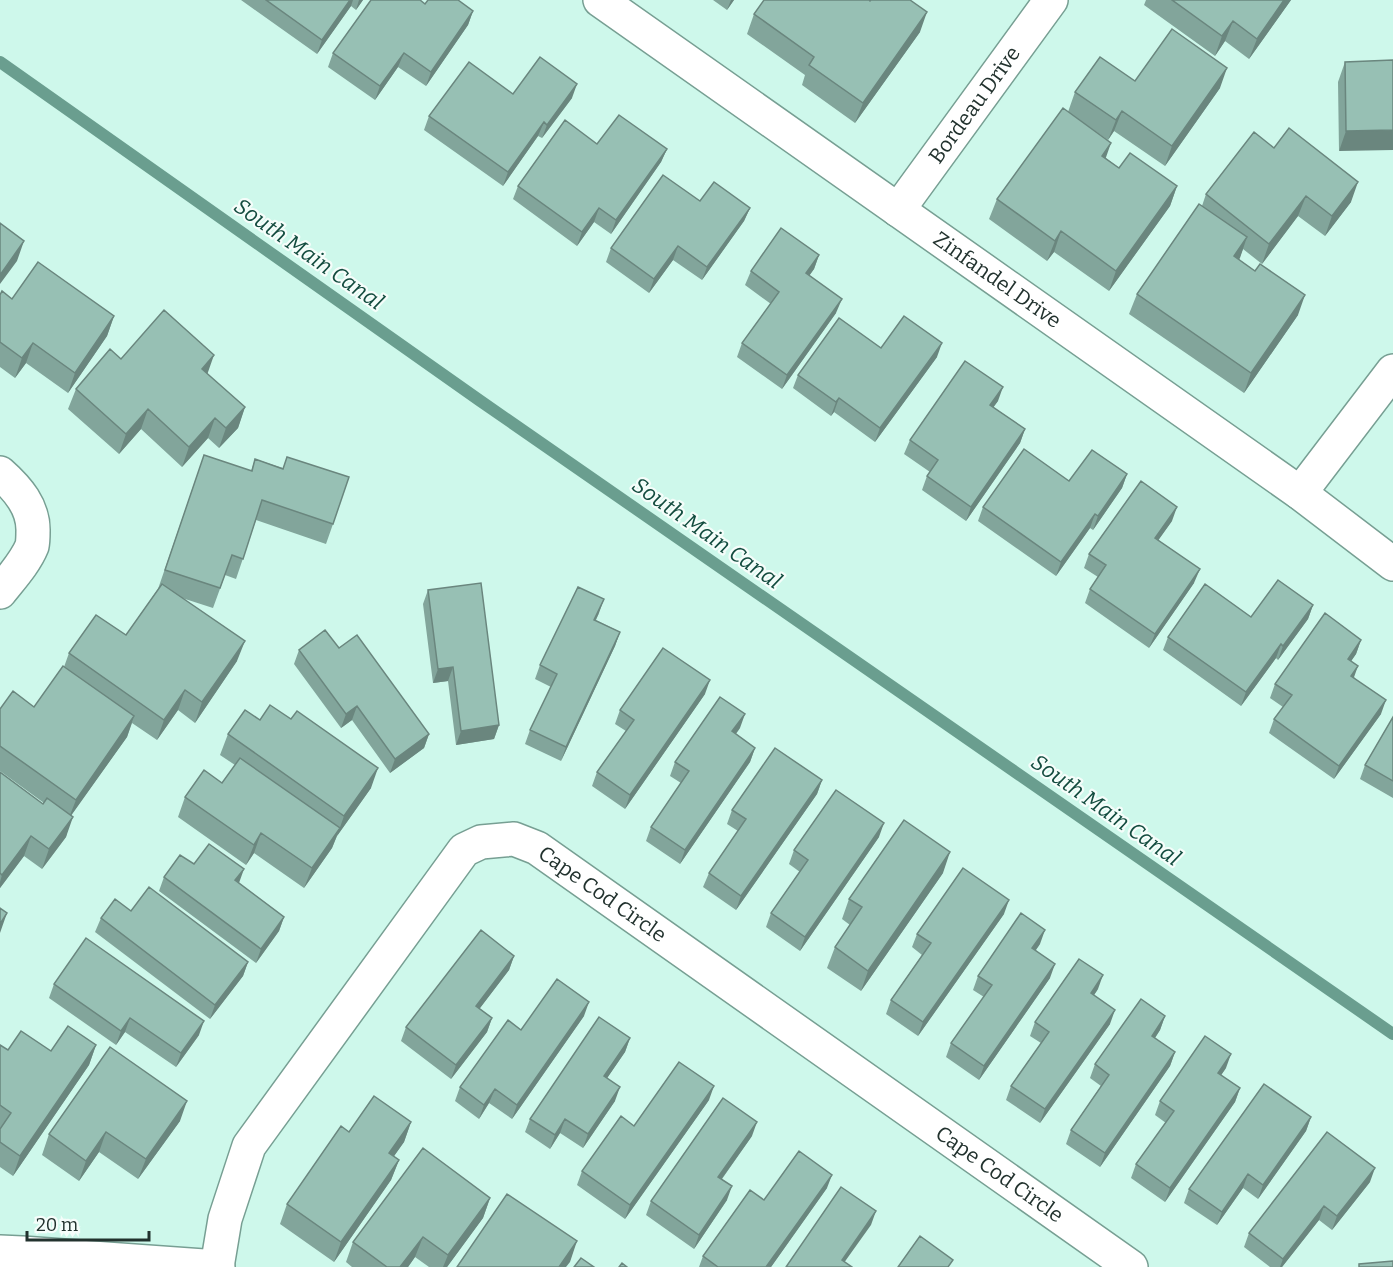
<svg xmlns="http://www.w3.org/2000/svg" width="1393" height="1267" viewBox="0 0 1393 1267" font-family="Bitter,serif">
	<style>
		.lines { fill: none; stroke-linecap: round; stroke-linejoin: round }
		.stream { stroke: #6a9e8f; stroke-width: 12 }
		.street-casing { stroke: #779f93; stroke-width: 36 }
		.street { stroke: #fff; stroke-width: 33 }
		.wall { fill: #82a59b }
		.shaded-wall { fill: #6a867e }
		.building { fill: #97c0b4; stroke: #6a867e; stroke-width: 1.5 }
		.labels { text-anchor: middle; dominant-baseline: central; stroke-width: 4.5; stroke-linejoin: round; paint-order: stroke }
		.street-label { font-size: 21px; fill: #22322e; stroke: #f5fdfa }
		.water-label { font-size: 22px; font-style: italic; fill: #134c3f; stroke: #f5fdfa }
	</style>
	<rect width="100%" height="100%" fill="#cef8eb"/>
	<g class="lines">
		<!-- stream -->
		<path class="stream" d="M0,62L479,400L1393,1034"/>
		<!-- street casing -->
		<g class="street-casing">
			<g id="street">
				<path id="s1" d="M600,0L1300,493L1393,564"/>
				<path id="s2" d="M898,210L1051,0"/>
				<path d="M0,473C17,488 34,507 33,532C33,536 33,541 32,546C25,563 11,578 0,592"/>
				<path d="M1300,493L1393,371"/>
				<path d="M0,1252L22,1253L218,1267"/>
				<path id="s3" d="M217,1267L225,1219L249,1146L464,850L481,842L514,839L537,848L1131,1267"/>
			</g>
		</g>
		<!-- street -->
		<use href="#street" class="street"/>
	</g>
	<!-- wall -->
	<path class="wall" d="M241,0H363L356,10L351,6L317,54Z
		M713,0H734L727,10Z
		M1146,0H1291L1249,59L1225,41L1215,56L1144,5Z
		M425,4L473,11L468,25L426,86L398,67L375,100L328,67L333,53Z
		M754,14L920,32L855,123L802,85L805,75L747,34Z
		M1393,60L1339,151L1338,82L1345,62Z
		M1135,81L1220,88L1165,166L1114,131L1108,140L1068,112L1075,92Z
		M513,94L572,98L542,138L538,136L503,186L424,130L429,116Z
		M597,144L667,149L661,162L611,234L594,222L577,246L513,199L518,186Z
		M1274,148L1351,202L1325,236L1298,216L1262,264L1243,249L1239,259L1298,315L1244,393L1129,314L1137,294L1202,206L1206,194Z
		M1106,158L1119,168L1177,186L1170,206L1109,291L1054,252L1047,261L989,219L997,199Z
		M700,201L750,208L744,221L702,280L673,260L649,293L606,262L611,248Z
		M819,255L814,269L809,276L836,313L782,389L737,357L742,343L771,304L745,285L751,271Z
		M0,295L12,299L114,316L107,336L68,393L26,363L15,378L0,367Z
		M881,348L937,357L875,442L834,412L831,416L793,388L798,375Z
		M121,359L207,374L245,407L238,428L219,448L208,438L182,467L141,429L119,454L68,409L76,389Z
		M998,401L993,407L1025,429L1020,443L966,521L922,490L927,476L930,472L904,454L910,440Z
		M204,455L251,471L255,459L283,468L287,457L333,524L326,544L256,520L236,579L225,575L213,608L182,598L237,661L195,723L178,710L157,740L132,723L127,737L71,815L66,837L42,869L24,856L0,888V772L43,804L44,803L0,771V709L34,707L64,667L69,653L126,635L158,589Z
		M1127,474L1122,488L1093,530L1090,528L1056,576L978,521L983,507L1069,481Z
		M1172,521L1158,540L1194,583L1149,648L1085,603L1090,589L1098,577L1084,568L1089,554Z
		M428,590L499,725L494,739L456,745L448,681L433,683L423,604Z
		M1313,605L1308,619L1278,660L1276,658L1241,706L1163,650L1168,637L1251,617Z
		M599,613L596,620L620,632L615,646L561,761L525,744L530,730L551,687L535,679L540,665Z
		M1361,640L1356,654L1351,661L1354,677L1381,714L1334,779L1269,733L1274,719L1283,707L1270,698L1275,684Z
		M339,648L429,734L424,748L390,773L352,720L341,728L294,664L299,650Z
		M705,694L625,809L592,786L597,772L626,731L615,724L620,710Z
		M1393,717V798L1360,779L1365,765Z
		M260,720L371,788L337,836L332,848L304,888L254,853L246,865L178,817L185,797L222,783L235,765L220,755L228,734Z
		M740,728L736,734L755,748L750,762L680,864L646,841L651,827L681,783L670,776L675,762Z
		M822,780L817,794L736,910L703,887L709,873L738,831L727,824L732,810Z
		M879,837L800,951L766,927L771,913L800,872L789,864L794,850Z
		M194,864L239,883L284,917L279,931L256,963L159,891L164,877Z
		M943,873L861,991L827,968L835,947L850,925L842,919L849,899Z
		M131,911L248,962L243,976L210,1019L95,932L101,918Z
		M1004,914L918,1036L886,1014L891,1000L922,955L912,947L917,934Z
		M1040,944L1036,950L1050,978L979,1080L946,1057L951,1043L984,997L973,990L978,976Z
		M514,956L509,970L479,1009L492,1018L487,1032L451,1079L401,1041L406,1027Z
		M54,984L199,1035L176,1067L125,1032L116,1045L49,998Z
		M1098,989L1094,995L1110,1024L1040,1123L1006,1100L1011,1086L1041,1043L1030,1036L1035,1022Z
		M584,1016L512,1119L489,1103L479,1119L455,1101L460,1087L521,1030Z
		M1165,1016L1160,1030L1155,1038L1175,1052L1170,1066L1100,1167L1066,1144L1071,1130L1101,1086L1090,1078L1095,1064Z
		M630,1038L625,1052L607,1078L615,1101L583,1148L560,1133L550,1149L525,1132L530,1119Z
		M0,1045L8,1050L51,1051L96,1045L89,1065L13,1176L0,1167Z
		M1226,1068L1221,1075L1240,1088L1235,1102L1165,1202L1131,1178L1136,1164L1166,1123L1155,1115L1160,1101Z
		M709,1100L625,1219L577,1185L582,1171L634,1126Z
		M1311,1117L1306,1131L1258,1199L1243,1188L1217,1225L1184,1203L1189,1189Z
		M180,1121L138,1179L99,1152L79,1181L42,1155L49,1134Z
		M411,1122L404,1142L394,1156L399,1160L391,1180L334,1262L280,1224L287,1204L349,1132Z
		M752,1136L722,1179L727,1200L694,1249L646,1215L651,1201Z
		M1370,1182L1332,1230L1319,1220L1282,1267H1270L1244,1247L1249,1233Z
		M827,1188L771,1267H699L703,1256L764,1200Z
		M490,1198L483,1218L447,1267H429L415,1257L408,1267H352L346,1262L353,1242Z"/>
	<!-- shaded-wall -->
	<path class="shaded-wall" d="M350,0H353L351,6L317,54L322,40Z
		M359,0H363L356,10Z
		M731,0H734L727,10Z
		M1284,0H1291L1249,59L1257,39Z
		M473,11L468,25L426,86L431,72Z
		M927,12L920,32L855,123L863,103Z
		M1233,21L1225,41L1215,56L1222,36Z
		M404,53L398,67L375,100L380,86Z
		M1227,68L1220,88L1165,166L1172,146Z
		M577,84L572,98L542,138L547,125Z
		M1122,111L1114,131L1108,140L1116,120Z
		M544,122L538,136L503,186L508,172Z
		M1393,130V150L1339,151L1346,131Z
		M1111,143L1104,163L1102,156Z
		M667,149L661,162L611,234L616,220Z
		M1358,182L1351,202L1325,236L1332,216Z
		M1177,186L1170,206L1109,291L1116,271Z
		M1306,196L1298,216L1262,264L1269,244Z
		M599,208L594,222L577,246L582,232Z
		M750,208L744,221L702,280L707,267Z
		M1061,231L1054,252L1047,261L1055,241Z
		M1247,237L1240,258L1226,276L1234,256Z
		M24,241L17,261L0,284V275Z
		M678,246L673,260L649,293L654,279Z
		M819,255L814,269L801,287L806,273Z
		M1305,295L1298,315L1244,393L1251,373Z
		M842,299L836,313L782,389L787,375Z
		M114,316L107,336L68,393L75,373Z
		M33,343L26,363L15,378L22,358Z
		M942,343L937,357L875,442L880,428Z
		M214,355L207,375L202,369Z
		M1003,387L998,401L985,419L990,405Z
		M839,398L834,412L831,416L836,402Z
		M245,407L238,428L219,448L226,428Z
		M148,409L141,429L119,454L126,434Z
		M215,418L208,438L182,467L189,447Z
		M1025,429L1020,443L966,521L971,507Z
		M1127,474L1122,488L1093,530L1098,516Z
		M1177,507L1172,521L1150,552L1155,538Z
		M1095,514L1090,528L1056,576L1061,562Z
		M1200,569L1194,583L1149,648L1155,634Z
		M604,599L599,613L589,633L594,620Z
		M1313,605L1308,619L1278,660L1283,646Z
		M620,632L615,646L561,761L566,747Z
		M1361,640L1356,654L1343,673L1348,659Z
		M245,641L237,661L195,723L202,702Z
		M1281,644L1276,658L1241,706L1246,692Z
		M1358,666L1353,680L1351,676Z
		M453,667L448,681L433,683L438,669Z
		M710,680L705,694L625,809L630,795Z
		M185,690L178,710L157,740L164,720Z
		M1386,700L1381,714L1334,779L1339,766Z
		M357,706L352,720L341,728L346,714Z
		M745,714L740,728L727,745L732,731Z
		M134,716L127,737L68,820L76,800Z
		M499,725L494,739L456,745L461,731Z
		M429,734L424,748L390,773L395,759Z
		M755,748L750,762L680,864L685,850Z
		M378,768L371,788L337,836L344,816Z
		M822,780L817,794L736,910L741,896Z
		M73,817L66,837L42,869L49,849Z
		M884,823L879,837L800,951L805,937Z
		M340,828L332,848L304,888L312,868Z
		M261,833L254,853L246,865L254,845Z
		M31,836L24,856L0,888V882L2,875Z
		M950,852L943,873L861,991L868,971Z
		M244,869L239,883L235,880Z
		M1009,900L1004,914L918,1036L923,1022Z
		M7,913L0,933V924Z
		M284,917L279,931L256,963L261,949Z
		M1045,930L1040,944L1027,962L1032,948Z
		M514,956L509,970L471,1020L476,1006Z
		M248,962L243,976L210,1019L215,1005Z
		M1055,964L1050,978L979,1080L984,1066Z
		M1103,975L1098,989L1086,1007L1091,993Z
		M589,1002L584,1016L512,1119L517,1105Z
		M1115,1010L1110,1024L1040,1123L1045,1109Z
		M1165,1016L1160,1030L1147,1050L1152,1036Z
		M130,1018L125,1032L116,1045L121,1031Z
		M492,1018L487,1032L451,1079L456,1065Z
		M204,1021L199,1035L176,1067L181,1053Z
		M630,1038L625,1052L599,1090L604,1076Z
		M96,1045L89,1065L13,1176L20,1156Z
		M1175,1052L1170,1066L1100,1167L1105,1153Z
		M1231,1054L1226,1068L1213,1087L1218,1073Z
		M714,1086L709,1100L625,1219L630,1205Z
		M620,1087L615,1101L583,1148L588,1134Z
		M1240,1088L1235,1102L1165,1202L1170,1188Z
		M495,1089L489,1103L479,1119L484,1105Z
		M187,1101L180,1121L138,1179L146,1159Z
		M1311,1117L1306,1131L1258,1199L1263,1185Z
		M565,1119L560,1133L550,1149L555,1135Z
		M411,1122L404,1142L382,1173L389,1153Z
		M757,1122L752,1136L713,1191L718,1177Z
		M106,1132L99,1152L79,1181L86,1161Z
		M399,1160L391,1180L334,1262L341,1242Z
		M1375,1168L1370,1182L1332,1230L1337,1216Z
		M1248,1174L1243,1188L1217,1225L1222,1212Z
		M832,1175L827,1188L771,1267H766Z
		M732,1186L727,1200L694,1249L699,1235Z
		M490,1198L483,1218L447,1267H443L448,1255Z
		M1324,1206L1319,1220L1282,1267H1280L1283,1259Z
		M876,1211L871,1225L841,1267L842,1260Z
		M423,1237L415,1257L408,1267H400Z
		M577,1241L570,1262L566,1267H559Z"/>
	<!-- building -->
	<path class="building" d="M266,0H350L322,40Z
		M371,0H420L425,4L428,0H458L473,11L431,72L404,53L380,86L333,53Z
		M764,0H869L870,1L871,0H910L927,12L863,103L809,65L814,57L754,14Z
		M1172,0H1284L1257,39L1233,21L1222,36Z
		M1172,29L1227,68L1172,146L1122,111L1116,120L1075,92L1100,57L1135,81Z
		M540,57L577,84L547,125L544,122L508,172L429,116L469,62L513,94Z
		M1393,60V130L1346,131L1345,62Z
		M1063,108L1111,143L1102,156L1119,168L1130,153L1177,186L1116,271L1061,231L1055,241L997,199Z
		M619,115L667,149L616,220L599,208L582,232L518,186L565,120L597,144Z
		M1289,128L1358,182L1332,216L1306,196L1269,244L1206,194L1254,132L1274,148Z
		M663,175L700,201L714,182L750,208L707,267L678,246L654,279L611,248Z
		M1199,204L1247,237L1234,256L1255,271L1260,264L1305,295L1251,373L1137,294Z
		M0,223L24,241L0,275Z
		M781,228L819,255L806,273L842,299L787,375L742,343L779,292L751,271Z
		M38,262L114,316L75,373L33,343L22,358L0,342V295L2,291L12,299Z
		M164,310L214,355L202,369L245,407L226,428L215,418L189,447L148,409L126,434L76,389L110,349L121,359Z
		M904,316L942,343L880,428L839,398L836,402L798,375L839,318L881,348Z
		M965,361L1003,387L990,405L1025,429L971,507L927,476L938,460L910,440Z
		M1024,449L1069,481L1092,450L1127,474L1098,516L1095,514L1061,562L983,507Z
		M204,455L252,471L255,459L283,469L287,457L349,477L333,524L262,500L243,559L232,555L220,588L165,570Z
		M1141,481L1177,507L1155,538L1200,569L1155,634L1090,589L1106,565L1089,554Z
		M1278,580L1313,605L1283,646L1281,644L1246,692L1168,637L1205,584L1251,617Z
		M481,583L499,725L461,731L453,667L438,669L428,590Z
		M162,584L245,641L202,702L185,690L164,720L69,653L96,615L126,635Z
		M578,587L604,599L594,620L620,632L566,747L530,730L557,674L540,665Z
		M1325,613L1361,640L1348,659L1358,666L1351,676L1386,700L1339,766L1274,719L1292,695L1275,684Z
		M325,630L339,648L357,635L429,734L395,759L357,706L346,714L299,650Z
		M663,648L710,680L630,795L597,772L634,720L620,710Z
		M63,666L134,716L76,800L0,746V709L13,691L34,707Z
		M720,697L745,714L732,731L755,748L685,850L651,827L689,771L675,762Z
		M270,705L291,719L297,711L378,768L344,816L228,734L245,710L260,720Z
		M1393,717V781L1365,765Z
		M775,748L822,780L741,896L709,873L746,819L732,810Z
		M240,758L340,828L312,868L261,833L254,845L185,797L204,770L222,783Z
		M0,772L43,804L47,798L73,817L49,849L31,836L2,875L0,873Z
		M836,790L884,823L805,937L771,913L808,860L794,850Z
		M904,820L950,852L868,971L835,947L862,907L849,899Z
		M209,844L244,869L235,880L284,917L261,949L164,877L180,855L194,864Z
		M963,868L1009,900L923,1022L891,1000L931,943L917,934Z
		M149,887L248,962L215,1005L101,918L115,899L131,911Z
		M0,908L7,913L0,924Z
		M1021,913L1045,930L1032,948L1055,964L984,1066L951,1043L992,985L978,976Z
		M481,930L514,956L476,1006L492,1018L456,1065L406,1027Z
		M86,938L204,1021L181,1053L130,1018L121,1031L54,984Z
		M1079,959L1103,975L1091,993L1115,1010L1045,1109L1011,1086L1049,1032L1035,1022Z
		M557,979L589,1002L517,1105L495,1089L484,1105L460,1087L508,1020L521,1030Z
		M1141,999L1165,1016L1152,1036L1175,1052L1105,1153L1071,1130L1109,1075L1095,1064Z
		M599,1017L630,1038L604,1076L620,1087L588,1134L565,1119L555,1135L530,1119Z
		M68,1026L96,1045L20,1156L0,1142V1129L11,1113L0,1105V1045L8,1050L21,1031L51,1051Z
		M1205,1036L1231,1054L1218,1073L1240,1088L1170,1188L1136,1164L1174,1111L1160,1101Z
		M110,1047L187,1101L146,1159L106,1132L86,1161L49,1134Z
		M679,1062L714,1086L630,1205L582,1171L621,1116L634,1126Z
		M1264,1084L1311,1117L1263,1185L1248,1174L1222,1212L1189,1189Z
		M374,1096L411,1122L389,1153L399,1160L341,1242L287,1204L341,1126L349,1132Z
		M723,1098L757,1122L718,1177L732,1186L699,1235L651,1201Z
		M1327,1132L1375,1168L1337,1216L1324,1206L1283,1259L1249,1233Z
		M423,1148L490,1198L448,1255L423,1237L400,1267H387L353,1242Z
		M799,1151L832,1175L766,1267H718L703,1256L750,1190L764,1200Z
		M841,1187L876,1211L842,1260L852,1267H786Z
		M507,1194L577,1241L559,1267H457Z
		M920,1236L953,1260L948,1267H898Z
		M581,1258L594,1267H574Z
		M1393,1261V1267H1359V1264Z
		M622,1263L627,1267H619Z"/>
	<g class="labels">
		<!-- street labels -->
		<g class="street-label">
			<text stroke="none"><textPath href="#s2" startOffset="130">Bordeau Drive</textPath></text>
			<text stroke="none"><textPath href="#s1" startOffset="486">Zinfandel Drive</textPath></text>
			<text stroke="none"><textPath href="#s3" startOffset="648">Cape Cod Circle</textPath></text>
			<text stroke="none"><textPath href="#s3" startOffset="1134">Cape Cod Circle</textPath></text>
		</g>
		<!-- water labels -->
		<g class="water-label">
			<text transform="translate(309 254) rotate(35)">South Main Canal</text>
			<text transform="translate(707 533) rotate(35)">South Main Canal</text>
			<text transform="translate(1106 810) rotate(35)">South Main Canal</text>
		</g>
	</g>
	<!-- scale -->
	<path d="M27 1231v9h122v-9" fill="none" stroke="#22322e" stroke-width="3"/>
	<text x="36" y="1231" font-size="18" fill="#22322e" stroke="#f5fdfa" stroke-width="4.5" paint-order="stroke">20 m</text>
</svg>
